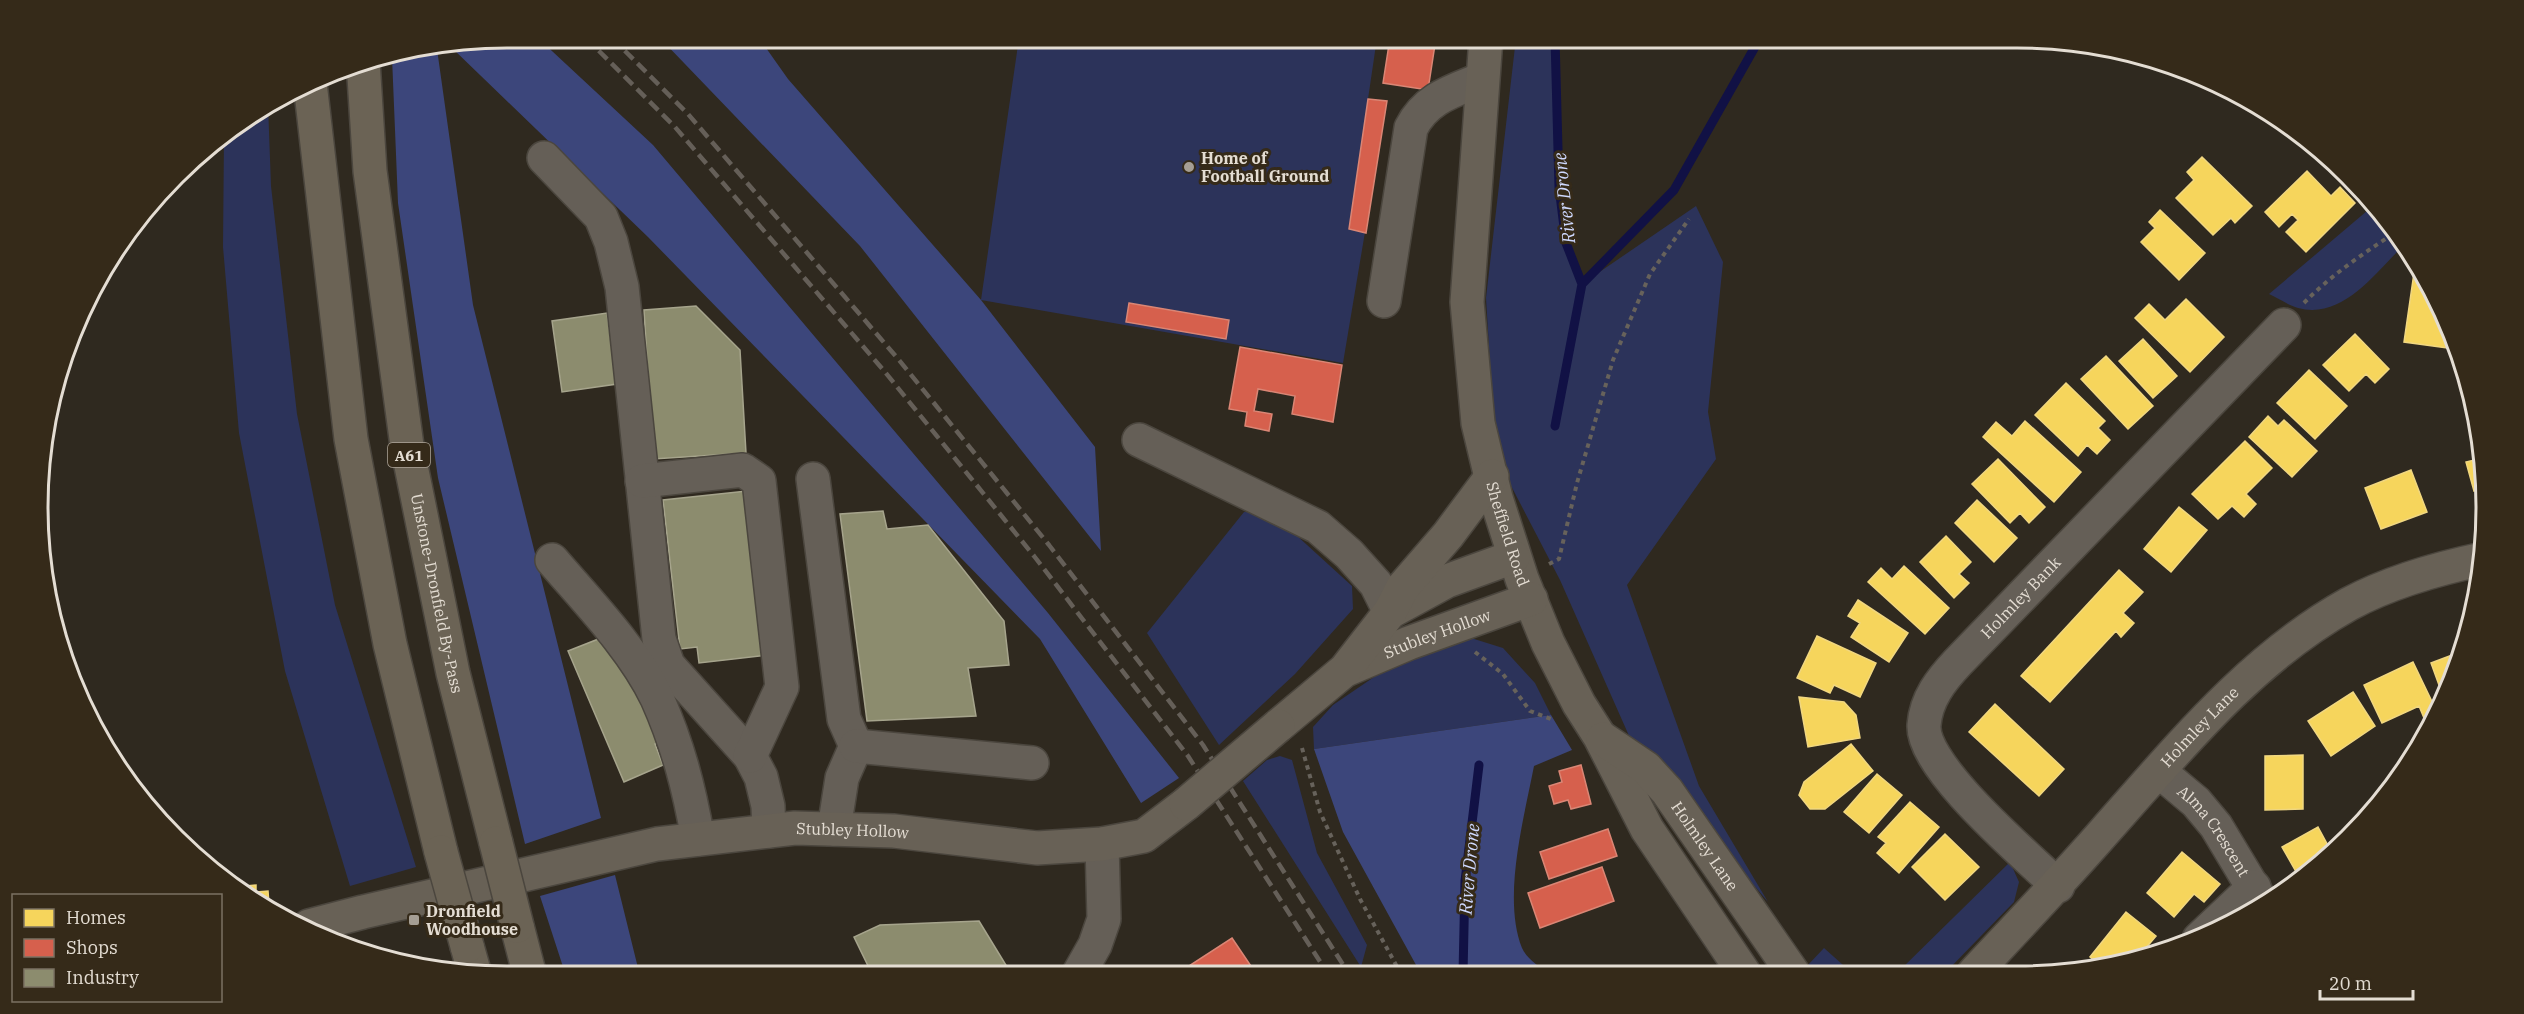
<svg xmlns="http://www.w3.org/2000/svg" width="2524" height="1014" viewBox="0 0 2524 1014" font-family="'IBM Plex Serif',serif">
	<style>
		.green { fill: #2c335a }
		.forest { fill: #3c467b }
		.homes { fill: #f6d55c; stroke: #f1d780; stroke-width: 1.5 }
		.shops { fill: #d6604d; stroke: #da8675; stroke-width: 1.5 }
		.industry { fill: #8c8c6e; stroke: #a6a48c; stroke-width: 1.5 }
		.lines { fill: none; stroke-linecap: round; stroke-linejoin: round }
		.stream { stroke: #111145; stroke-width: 9 }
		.minor-casing { stroke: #4b463e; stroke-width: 36 }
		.major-casing { stroke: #4b463e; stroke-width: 36 }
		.highway-casing { stroke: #4b463e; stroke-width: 36 }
		.path { stroke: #67625b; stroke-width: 4; stroke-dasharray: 4.5 4.5; stroke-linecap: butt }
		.minor { stroke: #655f57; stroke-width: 33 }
		.major { stroke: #686156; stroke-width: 33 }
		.highway { stroke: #6b6355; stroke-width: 33 }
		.rail { stroke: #655f58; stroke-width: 4.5; stroke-dasharray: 12 6; stroke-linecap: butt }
		.major-bridge-casing { stroke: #4b463e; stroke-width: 36; stroke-linecap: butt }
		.highway-bridge-casing { stroke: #4b463e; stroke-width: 36; stroke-linecap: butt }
		.major-bridge { stroke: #686156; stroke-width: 33 }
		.highway-bridge { stroke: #6b6355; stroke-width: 33 }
		.poi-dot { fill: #a59e94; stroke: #352a19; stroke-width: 2 }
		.labels { text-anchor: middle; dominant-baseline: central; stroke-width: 6; stroke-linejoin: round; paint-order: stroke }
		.shield { fill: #352a19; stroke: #b0a79b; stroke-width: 1.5 }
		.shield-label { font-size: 15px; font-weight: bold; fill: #e4ddd3 }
		.poi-label { font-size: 16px; font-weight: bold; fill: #e4ddd3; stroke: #352a19; text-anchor: start }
		.street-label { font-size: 16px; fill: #e4ddd3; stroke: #352a19 }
		.water-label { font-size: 18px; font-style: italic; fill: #cfd9ff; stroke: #352a19 }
		.rim { fill: none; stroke: #e4ddd3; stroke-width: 3 }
	</style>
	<rect width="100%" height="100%" fill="#2f291f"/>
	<!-- green -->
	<path class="green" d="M1019,38H1377L1368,99L1387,101L1343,363L981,300Z
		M1516,38H1556L1566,243L1582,284L1696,206L1723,262L1708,412L1716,459L1627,585L1699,786L1768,902L1630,738L1560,580L1507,478L1493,412L1486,298Z
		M268,104L271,186L297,414L335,605L416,867L350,886L285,671L239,433L223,247L224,135Z
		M2374,205L2389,221L2404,245C2376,272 2343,320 2298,308C2288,305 2278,298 2269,294Z
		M1244,512L1272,513L1352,586L1353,609L1295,674L1219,745L1147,633Z
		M1471,638L1503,648L1535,683L1551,715L1314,749L1313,727L1333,705L1396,662Z
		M1280,756L1292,760L1317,853L1367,945L1361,967L1243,781L1267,760Z
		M2010,862L2019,882L2014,902L1945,973H1897Z
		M1824,948L1852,973H1811L1807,966Z"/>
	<!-- forest -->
	<path class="forest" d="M507,38H538L653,145L1048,613L1179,778L1141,803L1040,639L648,237L451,47Z
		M660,38H759L788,79L981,300L1095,447L1101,551L860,246Z
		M437,49L473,305L601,818L525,844L438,478L398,203L392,57Z
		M1551,715L1572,750L1534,766C1524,818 1502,898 1522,948C1526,958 1540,967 1548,974H1421L1343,832L1314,749Z
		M615,875L640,976H566L540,896Z"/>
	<!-- homes -->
	<path class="homes" d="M2202,157L2252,206L2235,223L2231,218L2213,235L2176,198L2194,180L2187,172Z
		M2307,171L2331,196L2340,187L2355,203L2306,252L2286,232L2298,220L2292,214L2279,227L2265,212Z
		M2160,210L2205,253L2179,280L2141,242L2155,228L2149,222Z
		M2415,266L2438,299L2450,330L2447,348L2404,342Z
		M2186,299L2224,337L2190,372L2135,318L2149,304L2165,320Z
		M2355,334L2389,369L2375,383L2366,374L2349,391L2323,365Z
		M2143,339L2177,376L2153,398L2119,361Z
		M2106,356L2153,406L2128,429L2081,379Z
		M2309,370L2347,406L2315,439L2277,403Z
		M2066,383L2105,421L2098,428L2110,440L2097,454L2087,445L2078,456L2035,415Z
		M2268,416L2278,426L2284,420L2317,451L2292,477L2249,437Z
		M2025,421L2081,472L2054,502L1983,437L1996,422L2012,436Z
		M2245,441L2272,468L2246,494L2256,504L2244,517L2232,506L2218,519L2192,494Z
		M2483,458L2485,488L2474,491L2466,462Z
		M1998,459L2045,507L2029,523L2020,513L2010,523L1972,484Z
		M2411,470L2427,512L2381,529L2365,488Z
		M1977,500L2017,538L1994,562L1955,523Z
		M2179,507L2207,530L2171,572L2144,549Z
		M1946,536L1971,562L1959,574L1969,583L1954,598L1920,562Z
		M1904,566L1949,608L1925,634L1868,582L1881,568L1892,579Z
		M2119,570L2143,592L2123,613L2134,623L2121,637L2116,631L2050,702L2021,676Z
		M1858,600L1908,633L1889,662L1851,637L1860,623L1848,616Z
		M1817,636L1876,663L1860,697L1834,685L1830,693L1797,678Z
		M2463,651L2462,658L2443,696L2431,663Z
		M2413,662L2436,710L2434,713L2424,718L2419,706L2382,723L2364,685Z
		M2353,692L2375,726L2331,756L2308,721Z
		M1799,697L1844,702L1856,715L1860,738L1808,747Z
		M1995,704L2064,769L2039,796L1969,732Z
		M1851,744L1873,771L1825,809H1810L1799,795L1804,782Z
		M2303,755V809L2265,810V756Z
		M1877,774L1902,795L1869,833L1844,812Z
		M1910,802L1939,827L1899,873L1877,853L1886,843L1878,837Z
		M2318,827L2332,853L2326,860L2299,877L2282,847Z
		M1945,834L1979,867L1945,900L1912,867Z
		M2182,852L2220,884L2204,902L2194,894L2174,917L2147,893Z
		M256,885V892L268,891L269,904L235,887Z
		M2126,912L2156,936L2139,956L2101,966L2090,957Z"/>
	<!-- shops -->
	<path class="shops" d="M1390,38H1436L1428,90L1383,83Z
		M1368,99L1387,101L1366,233L1349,229Z
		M1129,303L1229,320L1226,339L1126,322Z
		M1240,347L1342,365L1333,422L1292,414L1295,396L1258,389L1254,411L1272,414L1269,431L1245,426L1247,412L1229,409Z
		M1581,765L1591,804L1571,809L1568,800L1554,804L1549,786L1562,782L1559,771Z
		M1608,829L1617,856L1549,879L1540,852Z
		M1602,867L1614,901L1540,928L1528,893Z
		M1232,938L1257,975H1175Z"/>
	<!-- industry -->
	<path class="industry" d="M696,306L740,350L746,453L653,459L644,310Z
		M607,313L617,384L562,392L552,321Z
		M756,490L776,654L699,663L697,647L680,649L663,500Z
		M883,511L887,529L928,525L1004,621L1009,665L968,668L976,716L867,721L840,514Z
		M601,638L625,665L649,722L655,721L663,741L655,744L663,765L624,782L568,651Z
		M979,921L1012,975L873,976L854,937L880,925Z"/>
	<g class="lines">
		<!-- stream -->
		<path class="stream" d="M1555,38L1559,187L1566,243L1582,284L1555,426
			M1582,284L1674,190L1760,38
			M1463,974L1465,881L1479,765"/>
		<!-- minor casing -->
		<g class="minor-casing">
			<g id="minor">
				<path d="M544,158L601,217L611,242L622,287L659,639L668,665L750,756L761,777L768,806L769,831"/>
				<path d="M1384,301L1411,128C1426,98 1453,91 1482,79"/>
				<path d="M1139,440L1318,527L1349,554L1376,584L1390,612"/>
				<path d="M813,479L844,719L856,746L842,778L834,829"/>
				<path d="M642,481L743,470L759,481L782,687L750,756"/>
				<path d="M552,560C588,602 633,648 657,698C678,745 689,788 698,839"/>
				<path d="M856,746L1032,763"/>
				<path id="s1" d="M2159,771L2196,802L2216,826L2261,901"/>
				<path id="s2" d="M2058,886C2026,855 1921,767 1924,725C1926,699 1941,680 1958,662L2284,325"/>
				<path d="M2199,939L2254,887"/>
				<path d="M1078,975L1095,945L1104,919L1102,844"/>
			</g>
		</g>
		<!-- major casing -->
		<g class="major-casing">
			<g id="major">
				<path id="s3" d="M1486,38L1467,302L1478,423L1496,498L1522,579L1548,643L1579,704L1600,737L1647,829L1744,973"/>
				<path d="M1392,611L1447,581L1513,557"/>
				<path id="s4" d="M1348,669L1409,643L1531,599"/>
				<path d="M1278,726L1345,670L1390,612L1403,587L1448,535L1492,476"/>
				<path id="s5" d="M1603,739L1646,768L1667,791L1793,973"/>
				<path id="s6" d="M309,926L363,912L657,844L795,828L894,831L1037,848L1102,844L1144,836L1186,804"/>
				<path id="s7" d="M1974,973C2018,926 2062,880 2104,832C2178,749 2250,659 2349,604C2388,583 2440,568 2483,559"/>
			</g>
		</g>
		<!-- highway casing -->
		<g class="highway-casing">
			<g id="highway">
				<path id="s8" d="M363,61L370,171L407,446L453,673L496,843"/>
				<path d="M310,83L351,439L390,644L441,852"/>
				<path d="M517,926L530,976"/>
				<path d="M467,946L474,971"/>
			</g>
		</g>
		<!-- path -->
		<path class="path" d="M2304,303C2331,275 2364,253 2396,232
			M1549,564L1559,559L1577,483L1613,360L1650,274L1689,219
			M1475,652L1503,674L1530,711L1551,719
			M1302,748L1320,812L1360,899L1401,974"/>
		<!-- minor -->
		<use href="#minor" class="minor"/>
		<!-- major -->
		<use href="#major" class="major"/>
		<!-- highway -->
		<use href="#highway" class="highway"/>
		<!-- rail -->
		<path class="rail" d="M586,38L675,127L885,372L1034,556L1188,756L1328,974
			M612,38L688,114L899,360L1049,545L1203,745L1349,974"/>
		<!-- major-bridge casing -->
		<g class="major-bridge-casing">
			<path id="major-bridge" d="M1186,804L1278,726"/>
		</g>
		<!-- highway-bridge casing -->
		<g class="highway-bridge-casing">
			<path id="highway-bridge" d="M496,843L517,926
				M441,852L467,946"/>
		</g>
		<!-- major-bridge -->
		<use href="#major-bridge" class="major-bridge"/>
		<!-- highway-bridge -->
		<use href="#highway-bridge" class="highway-bridge"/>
	</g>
	<!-- markers -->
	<g class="poi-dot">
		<circle cx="1189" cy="167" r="6"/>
		<rect x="408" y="914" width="12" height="12" rx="3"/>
	</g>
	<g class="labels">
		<!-- shield labels -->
		<rect class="shield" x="388" y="443" width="42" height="24" rx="4.5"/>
		<g class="shield-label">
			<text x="409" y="455">A61</text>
		</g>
		<!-- poi labels -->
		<g class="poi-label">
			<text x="1201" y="158">Home of<tspan x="1201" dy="18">Football Ground</tspan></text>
			<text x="426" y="911">Dronfield<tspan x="426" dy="18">Woodhouse</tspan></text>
		</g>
		<!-- street labels -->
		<g class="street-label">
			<text stroke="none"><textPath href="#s3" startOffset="501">Sheffield Road</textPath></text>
			<text stroke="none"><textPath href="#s8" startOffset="538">Unstone-Dronfield By-Pass</textPath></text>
			<text stroke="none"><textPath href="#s2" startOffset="376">Holmley Bank</textPath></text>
			<text stroke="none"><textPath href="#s4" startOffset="96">Stubley Hollow</textPath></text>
			<text stroke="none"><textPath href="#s7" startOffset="334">Holmley Lane</textPath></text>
			<text stroke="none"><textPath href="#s6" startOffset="554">Stubley Hollow</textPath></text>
			<text stroke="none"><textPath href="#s1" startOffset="82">Alma Crescent</textPath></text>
			<text stroke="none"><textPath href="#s5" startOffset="150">Holmley Lane</textPath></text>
		</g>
		<!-- water labels -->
		<g class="water-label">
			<text transform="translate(1564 198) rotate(-96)">River Drone</text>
			<text transform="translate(1469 869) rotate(-85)">River Drone</text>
		</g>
	</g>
	<!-- crop -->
	<path d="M0 0H2524V1014H0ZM507 48H2017A459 459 0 0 1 2476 507V507A459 459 0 0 1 2017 966H507A459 459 0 0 1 48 507V507A459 459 0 0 1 507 48Z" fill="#352a19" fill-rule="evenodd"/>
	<path class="rim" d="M507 48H2017A459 459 0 0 1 2476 507V507A459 459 0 0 1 2017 966H507A459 459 0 0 1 48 507V507A459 459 0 0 1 507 48Z"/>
	<!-- legend -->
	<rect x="12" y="894" width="210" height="108" fill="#352a19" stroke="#7b7263" stroke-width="1.5"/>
	<rect x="24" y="909" width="30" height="18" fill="#f6d55c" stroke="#7b7263" stroke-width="1.5"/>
	<text x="66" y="924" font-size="18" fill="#e4ddd3">Homes</text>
	<rect x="24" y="939" width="30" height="18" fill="#d6604d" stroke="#7b7263" stroke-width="1.5"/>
	<text x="66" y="954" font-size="18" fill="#e4ddd3">Shops</text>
	<rect x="24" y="969" width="30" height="18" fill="#8c8c6e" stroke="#7b7263" stroke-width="1.5"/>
	<text x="66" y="984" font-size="18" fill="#e4ddd3">Industry</text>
	<!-- scale -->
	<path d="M2320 990v9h93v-9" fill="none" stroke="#e4ddd3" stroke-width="3"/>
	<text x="2329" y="990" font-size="18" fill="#e4ddd3" stroke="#352a19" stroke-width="4.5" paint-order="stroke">20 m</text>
</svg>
